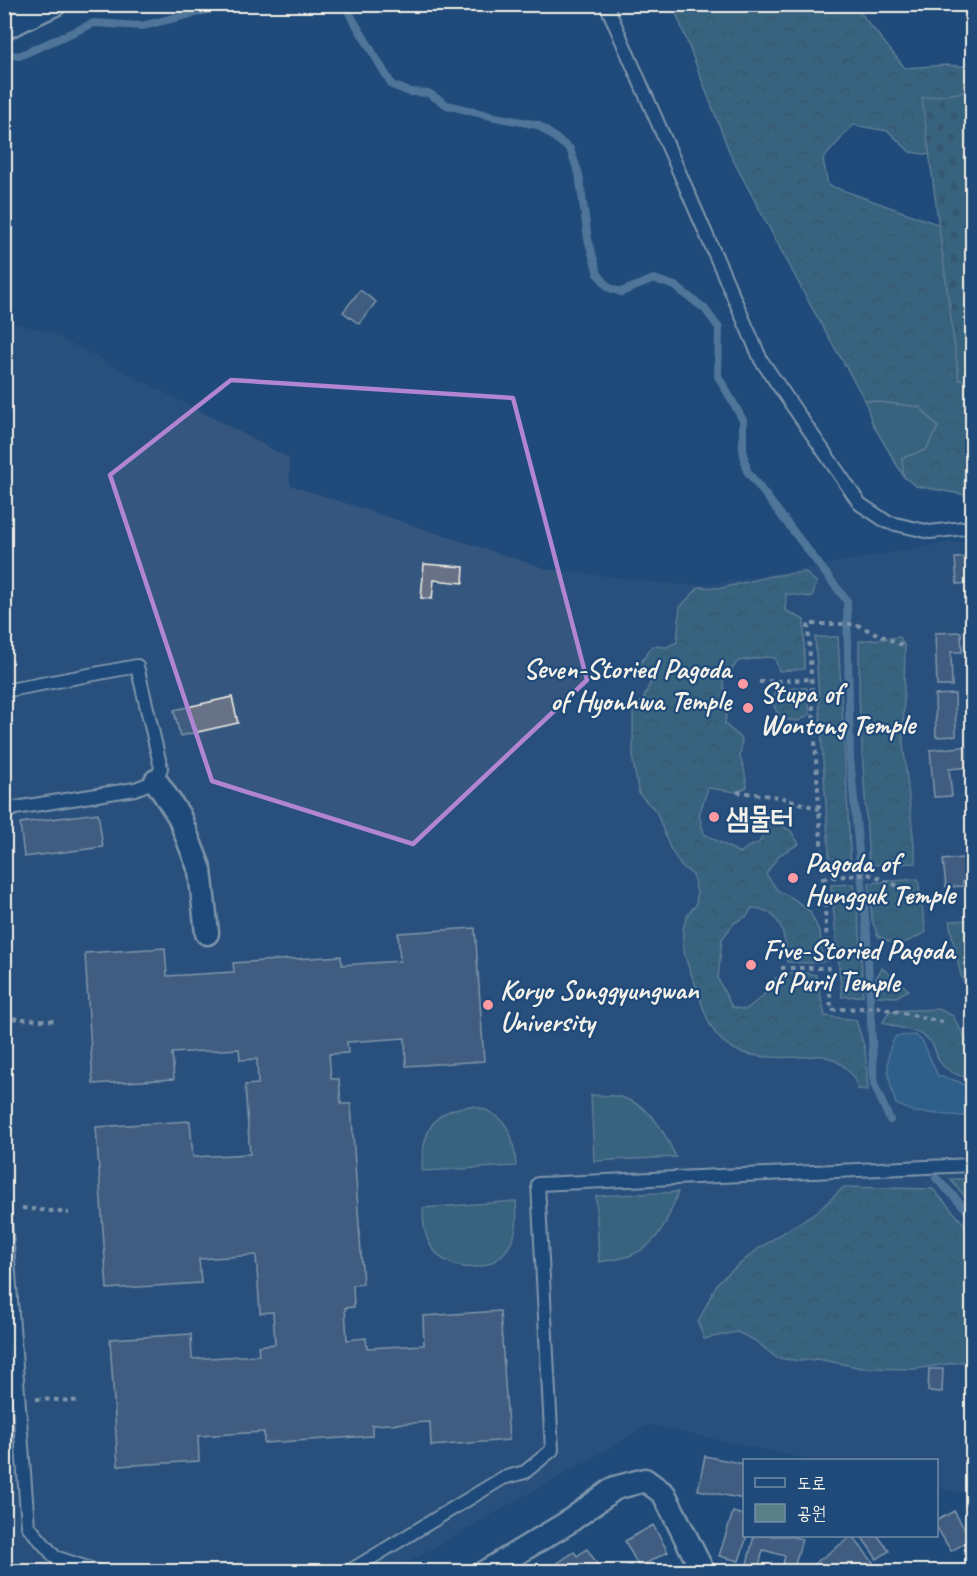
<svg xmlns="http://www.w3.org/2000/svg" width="977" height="1576" viewBox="0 0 977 1576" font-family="Caveat,'Poor Story',sans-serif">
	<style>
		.built { fill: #35567e }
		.green { fill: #588086; stroke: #a6b8b7; stroke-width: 1.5 }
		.forest { fill: url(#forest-crowns); stroke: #a6b8b7; stroke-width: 1.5 }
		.cemetery { fill: url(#cemetery-stones); stroke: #a6b8b7; stroke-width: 1.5 }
		.water { fill: #41779e; stroke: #89a8bc; stroke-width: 1.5 }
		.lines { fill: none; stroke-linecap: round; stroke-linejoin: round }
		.stream { stroke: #89a8bc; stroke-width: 8 }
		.building { fill: #687287; stroke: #f4f1e8; stroke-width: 1.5 }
		.lane-casing { stroke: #f4f1e8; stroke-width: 16 }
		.street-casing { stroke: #f4f1e8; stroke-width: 27 }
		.path { stroke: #f4f1e8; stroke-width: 4; stroke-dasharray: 4.5 4.5; stroke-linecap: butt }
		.lane { stroke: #1f4a7a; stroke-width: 12 }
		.street { stroke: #1f4a7a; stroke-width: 22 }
		.marked { fill: none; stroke: #b185d1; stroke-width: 4.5; stroke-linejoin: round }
		.poi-dot { fill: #ff9aa2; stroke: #1f4a7a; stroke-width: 2 }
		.labels { text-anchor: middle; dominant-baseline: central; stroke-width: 4.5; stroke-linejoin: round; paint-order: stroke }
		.poi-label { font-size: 28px; font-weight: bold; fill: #f4f1e8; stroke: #1f4a7a; text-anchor: start }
	</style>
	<defs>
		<pattern id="forest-crowns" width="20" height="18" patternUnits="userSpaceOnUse" patternTransform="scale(1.5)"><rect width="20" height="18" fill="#588086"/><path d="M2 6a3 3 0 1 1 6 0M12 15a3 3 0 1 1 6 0" fill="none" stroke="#516769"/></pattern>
		<pattern id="cemetery-stones" width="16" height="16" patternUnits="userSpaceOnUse" patternTransform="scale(1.5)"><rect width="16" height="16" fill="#588086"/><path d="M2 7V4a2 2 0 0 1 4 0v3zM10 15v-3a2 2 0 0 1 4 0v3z" fill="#516769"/></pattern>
	</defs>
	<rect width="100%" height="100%" fill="#1f4a7a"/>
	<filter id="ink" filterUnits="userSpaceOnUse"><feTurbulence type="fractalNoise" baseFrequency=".0167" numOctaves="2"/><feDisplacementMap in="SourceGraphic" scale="12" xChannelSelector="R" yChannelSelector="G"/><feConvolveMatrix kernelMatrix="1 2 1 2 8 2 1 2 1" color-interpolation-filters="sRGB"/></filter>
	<g filter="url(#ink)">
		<!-- built -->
		<path class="built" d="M4,322H11L49,332L289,458L290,485L547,569L679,585L719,583L946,543L972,541V1496L937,1488L936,1460H811L649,1425L393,1571H5Z"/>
		<!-- green -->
		<path class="green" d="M865,400L921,407L938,427L926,450L902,458L904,477L872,423Z
			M591,1095C602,1096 614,1095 624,1098C652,1107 664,1132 676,1157L594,1161Z
			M473,1106C507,1114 514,1133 516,1166L422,1171C422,1133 431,1108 473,1106Z
			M678,1192C669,1218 659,1244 632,1255C623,1259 610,1260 599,1262L596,1196Z
			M516,1201C517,1215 518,1230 511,1243C496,1273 452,1276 432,1248C424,1236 423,1222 423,1208Z"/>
		<!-- forest -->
		<path class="forest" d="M673,5H854L905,68L946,65L972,67V137L938,156L910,152L888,131L853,125L823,159L828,185L957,231L972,258V496L916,486L904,477L902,458L926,450L938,427L920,407L865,400L812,308L731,156Z
			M805,572L817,583L812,597L786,594L785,610L804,620V669L779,671L775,658L766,657L738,661L723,681L727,706L725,724L742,739L740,757L744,768L747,787L737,792L708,788L699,815L704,834L740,853L748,847L759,843L767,826L772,820L791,831L799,844L779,855L766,874L777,890L794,899L810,912L820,933L823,962L808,963L787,962C786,938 782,909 752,908L747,916L734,923L722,939L718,979L732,1007L745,1010L762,997L776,978L787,973H805L816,975L825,1016L856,1020L865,1049L868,1090L858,1089C854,1073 840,1060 823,1056C816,1055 807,1057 800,1057C781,1058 749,1058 732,1048C709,1035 704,1010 696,986C692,976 688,967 685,956C681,939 681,917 696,905L697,894L693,875L681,866L670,848L656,811L639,794L633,762V710L643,700L651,681L640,664L652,646L667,647L677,642L680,607L699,587L722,588L771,576Z
			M815,637H838L851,866L830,868Z
			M900,637L905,647L903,742L916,863L869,865L859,697V641Z
			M795,688H807L810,714L798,721L781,719L774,706V692Z
			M918,879L926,932C905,944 899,948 878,936L872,920L869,883Z
			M854,884L860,934L863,996L842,997L831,885Z
			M972,920V998L961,976L949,921Z
			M882,968L909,990L896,997L878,996L876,978Z
			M939,1009L953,1016L969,1045L972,1055V1078C963,1078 945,1071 940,1062C935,1056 936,1046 930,1041C917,1028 899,1030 883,1022L889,1011Z
			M950,1179H972V1205Z
			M844,1187L933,1189L972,1233V1360L915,1369L862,1368L818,1359L800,1361L777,1358L754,1340L737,1332L704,1339L698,1322L718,1282L759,1248L818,1211Z"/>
		<!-- cemetery -->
		<path class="cemetery" d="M972,91V379L959,380L922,98Z"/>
		<!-- water -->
		<path class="water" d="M915,1035L923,1042L938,1076L957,1081L972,1089V1109L963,1116L914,1112L896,1104C889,1084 882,1055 896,1036Z"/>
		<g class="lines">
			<!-- stream -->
			<path class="stream" d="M344,4L392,85L410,92L428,93L447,105L495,117L538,125L570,149L579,174L588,239L598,274L609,288L621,292L654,279L675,286L705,309L719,328L718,376L743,420V450L747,471L847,601L850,758L867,936L874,1084L890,1120
				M6,54L19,56L94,23L142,26L223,6L246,4
				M936,1178L972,1215"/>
		</g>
		<!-- building -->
		<path class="building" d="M360,290L376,302L359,324L343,312Z
			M972,557V583L957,584L955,558Z
			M424,564L464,567L463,583L434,580L432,599L421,598Z
			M961,632L962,652H951L952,686H937L935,633Z
			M969,646H972V665H969Z
			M955,694L956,736L936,737L935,695Z
			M232,697L238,723L180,736L174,710Z
			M972,746V767L949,769L952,796L934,797L930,750Z
			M98,813L103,847L24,857L20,823Z
			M972,857V880L963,881V886L946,887L943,860Z
			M475,928L484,1061L406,1066L405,1038L347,1042L348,1053L329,1054L331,1079H339L341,1104H351L363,1284L353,1285L354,1307L345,1308L347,1340L366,1338L367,1348L424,1345L423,1316L500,1311L509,1440L431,1446L430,1422L372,1425V1436L264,1443V1432L198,1436L199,1461L118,1466L110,1339L191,1334L192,1359L259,1355L258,1346L275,1344L273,1312L260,1313L256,1255L199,1259L201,1283L107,1289L96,1127L190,1121L193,1157L250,1154L245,1085L258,1084L257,1059L240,1060L239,1049L172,1053L174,1079L93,1084L85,953L165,948L167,976L234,972L233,963L341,956L342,965L400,961L398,933Z
			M929,1369H943L942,1392L928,1391Z
			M705,1456L744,1464V1499L698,1490Z
			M954,1511L971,1540L951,1551L936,1526V1521Z
			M733,1512L744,1515V1536H747L739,1561L719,1556Z
			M653,1525L668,1552L639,1567L625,1541Z
			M754,1536H789L802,1539L793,1572H781L785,1556L763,1550L758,1570L764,1572H745Z
			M852,1536L873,1562L860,1572H803Z
			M861,1536H878L889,1551L877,1559Z
			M587,1549L603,1572L546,1571L574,1552L577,1556Z
			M630,1564L635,1572H618Z"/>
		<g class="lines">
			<!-- lane casing -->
			<g class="lane-casing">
				<path id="lane" d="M606,4L761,360L860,504L887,522L930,532L972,527
					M4,691L137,666L161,768L156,781L135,789L15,808L4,814
					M4,1207L28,1526L55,1557L100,1572
					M348,1572L503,1478L525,1472L552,1450L538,1184L972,1165"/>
			</g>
			<!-- street casing -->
			<g class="street-casing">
				<path id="street" d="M4,28L55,4
					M156,781L179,816L200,870L207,933
					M485,1572L567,1523L615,1488L645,1480L664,1494L703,1572"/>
			</g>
			<!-- path -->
			<path class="path" d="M902,645L855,624H808L831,1010L877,1007L946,1023
				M759,682L811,679
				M737,792L780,797L819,809
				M823,878L868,874L913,892
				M781,968H828
				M4,1018L58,1021
				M22,1208L69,1213
				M36,1399L81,1401"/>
			<!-- lane -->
			<use href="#lane" class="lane"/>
			<!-- street -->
			<use href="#street" class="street"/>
		</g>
	</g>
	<!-- marked area -->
	<path d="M0 0H977V1576H0ZM231,380L513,398L587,680L413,844L212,781L110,475Z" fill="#1f4a7a" fill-opacity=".55" fill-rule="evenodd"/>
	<path class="marked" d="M231,380L513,398L587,680L413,844L212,781L110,475Z"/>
	<!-- markers -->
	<g class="poi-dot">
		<circle cx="743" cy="684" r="6"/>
		<circle cx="748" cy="708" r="6"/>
		<circle cx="714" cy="817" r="6"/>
		<circle cx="793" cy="878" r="6"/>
		<circle cx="751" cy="965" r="6"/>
		<circle cx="488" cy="1005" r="6"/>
	</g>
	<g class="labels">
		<!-- poi labels -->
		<g class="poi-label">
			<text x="731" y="668" text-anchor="end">Seven-Storied Pagoda<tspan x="731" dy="32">of Hyonhwa Temple</tspan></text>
			<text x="760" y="692">Stupa of<tspan x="760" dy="32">Wontong Temple</tspan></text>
			<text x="726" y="817">샘물터</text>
			<text x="805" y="862">Pagoda of<tspan x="805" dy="32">Hungguk Temple</tspan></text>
			<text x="763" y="949">Five-Storied Pagoda<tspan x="763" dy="32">of Puril Temple</tspan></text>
			<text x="500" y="989">Koryo Songgyungwan<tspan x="500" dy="32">University</tspan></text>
		</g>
	</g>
	<!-- margin -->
	<rect width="977" height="1576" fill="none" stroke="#1f4a7a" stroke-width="24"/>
	<rect x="12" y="12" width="953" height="1552" fill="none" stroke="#f4f1e8" stroke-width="2" filter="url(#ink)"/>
	<!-- legend -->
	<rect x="743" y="1459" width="195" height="78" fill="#1f4a7a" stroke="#748da6" stroke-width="1.5"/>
	<rect x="755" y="1478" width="30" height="9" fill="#1f4a7a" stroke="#748da6" stroke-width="1.5"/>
	<text x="797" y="1489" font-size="18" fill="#f4f1e8">도로</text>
	<rect x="755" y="1504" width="30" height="18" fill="#588086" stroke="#748da6" stroke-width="1.5"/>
	<text x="797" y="1519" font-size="18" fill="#f4f1e8">공원</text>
</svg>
